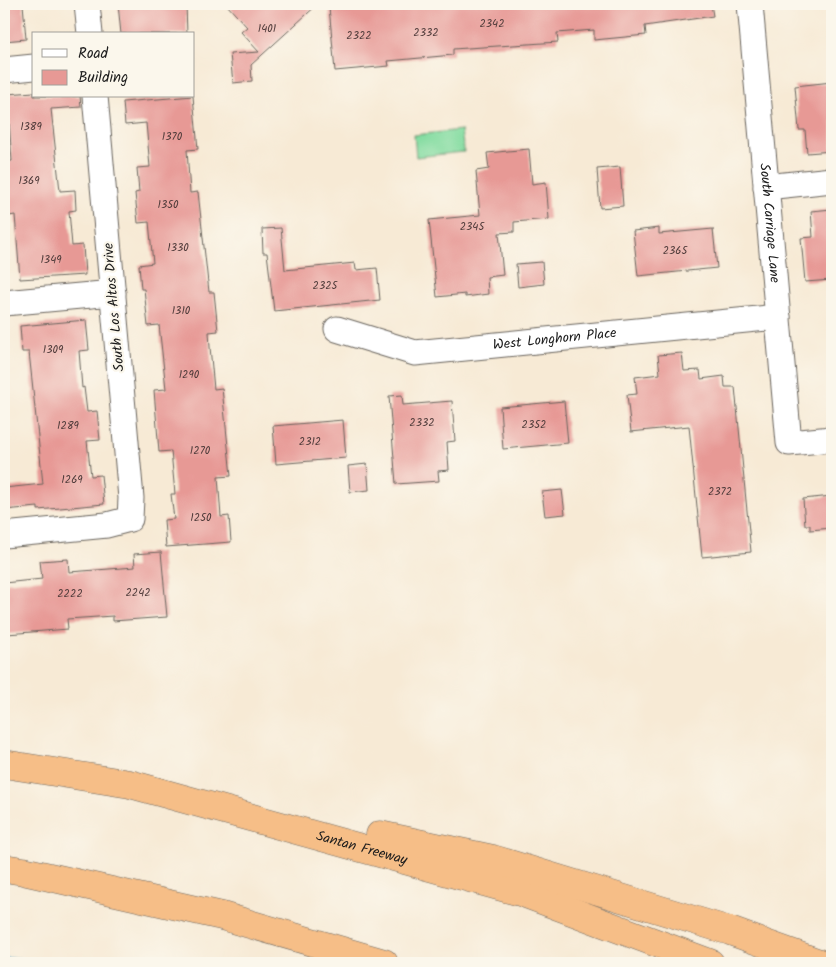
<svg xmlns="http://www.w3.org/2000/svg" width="836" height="967" viewBox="0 0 836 967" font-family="Kalam,sans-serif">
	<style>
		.green { fill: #83dca0; stroke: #507c5e }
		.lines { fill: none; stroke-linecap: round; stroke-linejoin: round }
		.stream { stroke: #50abce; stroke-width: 5 }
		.building { fill: #e79995 }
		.minor-casing { stroke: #69645d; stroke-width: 27 }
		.highway-casing { stroke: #69645d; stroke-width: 29 }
		.minor { stroke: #fff; stroke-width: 25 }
		.highway { stroke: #f6be87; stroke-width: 28 }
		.labels { text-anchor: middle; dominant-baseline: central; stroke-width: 4.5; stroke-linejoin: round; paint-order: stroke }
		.number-label { font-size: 11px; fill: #4f3b3a }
		.street-label { font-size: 14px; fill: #1c1c1c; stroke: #fbf7ec }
	</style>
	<rect width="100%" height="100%" fill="#fbf7ec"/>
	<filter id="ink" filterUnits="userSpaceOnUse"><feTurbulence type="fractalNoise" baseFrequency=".02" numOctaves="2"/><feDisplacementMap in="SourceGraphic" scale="10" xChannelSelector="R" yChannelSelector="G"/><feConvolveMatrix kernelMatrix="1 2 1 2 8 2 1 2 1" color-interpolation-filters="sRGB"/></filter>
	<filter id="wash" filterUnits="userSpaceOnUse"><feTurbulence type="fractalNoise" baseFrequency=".0096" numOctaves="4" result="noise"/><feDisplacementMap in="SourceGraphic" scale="20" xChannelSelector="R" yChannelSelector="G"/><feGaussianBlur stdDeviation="1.12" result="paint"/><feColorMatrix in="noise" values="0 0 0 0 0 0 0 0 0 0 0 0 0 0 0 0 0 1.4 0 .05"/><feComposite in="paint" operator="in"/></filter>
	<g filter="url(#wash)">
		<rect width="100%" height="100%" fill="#f7ead5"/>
		<!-- green -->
		<path class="green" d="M461,130L464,152L416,157L414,135Z"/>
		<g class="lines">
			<!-- stream -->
			<path class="stream" d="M4,959L33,963"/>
		</g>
		<g id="blocks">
			<!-- building -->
			<path class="building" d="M4,4H23L26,39L4,41Z
				M118,4H186L187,34H121Z
				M226,4H318L251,65L252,81L233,83L230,54L259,52L241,32L247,27Z
				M366,4H711L713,16L645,26L646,35L594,40V30L557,33L558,42L453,49V55L388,61L389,66L335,71L329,7Z
				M832,82V151L807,153L805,130H799L795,86Z
				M34,92V96H80L81,107L51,109L60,191L75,190L76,210L69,211L72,246L83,245L85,275L20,279L15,215L9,216L5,162L12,161L7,94Z
				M193,96L198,149L187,150L190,193L198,192L209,292H214L218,331L209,332L210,347L214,389L222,388L231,476L218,477L221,517L229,516L231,542L166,547L164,520L174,519L171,494H175L171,451L159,452L154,390L166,389L159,325L148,326L144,289H141L139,265L153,263L149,222L138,223L135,193L139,192L137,168L150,167L146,123L125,125L123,102Z
				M529,149L532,184L546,182L549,219L514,222V232L499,233L503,275L487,277L488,294L465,297V294L437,297L429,220L480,215L476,171L489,169L487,153Z
				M620,167L623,206L600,208L597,169Z
				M832,209V280L805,282L801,238L813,237L811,211Z
				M281,228L285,270L355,263L356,270L377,268L380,300L274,311L267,253H263L262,229Z
				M659,228V234L713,229L717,268L638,276L633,231Z
				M542,262L544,284L518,287L516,264Z
				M86,320L89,350L79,351L82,388L84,387L87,412L97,411L100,440L87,441L91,476L101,475L104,504L38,510V507L4,510V488L43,484L29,352H22L20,326Z
				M682,353L684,371L700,370L701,379L724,376L725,387H735L751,552L702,557L689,426L631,432L627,395L637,394L635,377L660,374L658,355Z
				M402,395L403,405L452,401L455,441L447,442L449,470L438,471L439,481L396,484L389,396Z
				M564,401L568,443L503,449L500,407Z
				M343,420L346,458L276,464L273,426Z
				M367,464L369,490L350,492L348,466Z
				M562,490L565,514L545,516L542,492Z
				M832,496V528L810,530V525H805L803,499Z
				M161,552L167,617L113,621V616L67,619L68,629L7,634L6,627H4V583L42,579L40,561L68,559L69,572L96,570L135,567L134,554Z"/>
		</g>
	</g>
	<g filter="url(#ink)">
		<use href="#blocks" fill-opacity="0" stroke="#69645d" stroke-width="1"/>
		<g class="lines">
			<!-- minor casing -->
			<g class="minor-casing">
				<g id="minor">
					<path d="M87,4L90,34"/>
					<path id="s1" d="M750,4L789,443L832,439"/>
					<path d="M4,70L34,67"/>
					<path d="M766,187L832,180"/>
					<path d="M4,303L113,293"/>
					<path id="s2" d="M337,329L415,353L778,317"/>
					<path d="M4,535L107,525L130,519L131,498L95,96"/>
				</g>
			</g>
			<!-- highway casing -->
			<g class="highway-casing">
				<g id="highway">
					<path id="s3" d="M4,764L130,784L520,892L710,963"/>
					<path d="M380,835L493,859L730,931L819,963"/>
					<path d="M4,868L23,871L222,916L384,963"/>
				</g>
			</g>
			<!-- minor -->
			<use href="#minor" class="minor"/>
			<!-- highway -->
			<use href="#highway" class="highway"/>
		</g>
	</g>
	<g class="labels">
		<!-- number labels -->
		<g class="number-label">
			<text x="492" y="24">2342</text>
			<text x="267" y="29">1401</text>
			<text x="426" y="33">2332</text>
			<text x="359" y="36">2322</text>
			<text x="31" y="127">1389</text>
			<text x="172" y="137">1370</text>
			<text x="29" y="181">1369</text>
			<text x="168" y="205">1350</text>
			<text x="472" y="227">2345</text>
			<text x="178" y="248">1330</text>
			<text x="675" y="251">2365</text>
			<text x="51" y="260">1349</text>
			<text x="325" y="286">2325</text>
			<text x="181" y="311">1310</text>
			<text x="53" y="350">1309</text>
			<text x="189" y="375">1290</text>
			<text x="422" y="423">2332</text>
			<text x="534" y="425">2352</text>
			<text x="68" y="426">1289</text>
			<text x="310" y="442">2312</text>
			<text x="200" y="451">1270</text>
			<text x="72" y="480">1269</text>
			<text x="720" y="492">2372</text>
			<text x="201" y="518">1250</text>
			<text x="138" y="593">2242</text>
			<text x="70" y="594">2222</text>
		</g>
		<!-- street labels -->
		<g class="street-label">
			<text stroke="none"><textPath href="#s1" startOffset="220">South Carriage Lane</textPath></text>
			<text transform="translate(114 307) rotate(-95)">South Los Altos Drive</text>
			<text stroke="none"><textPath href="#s2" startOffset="222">West Longhorn Place</textPath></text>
			<text stroke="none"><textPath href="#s3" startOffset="368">Santan Freeway</textPath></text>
		</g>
	</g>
	<!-- margin -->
	<rect width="836" height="967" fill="none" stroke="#fbf7ec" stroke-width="20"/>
	<!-- legend -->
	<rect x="32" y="32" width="162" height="65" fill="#fbf7ec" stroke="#a29f99"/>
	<rect x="42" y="49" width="25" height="8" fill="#ffffff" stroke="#a29f99"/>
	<text x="78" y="58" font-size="15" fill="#1c1c1c">Road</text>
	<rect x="42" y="70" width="25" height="15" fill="#e79995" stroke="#a29f99"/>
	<text x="78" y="82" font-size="15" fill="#1c1c1c">Building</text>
</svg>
